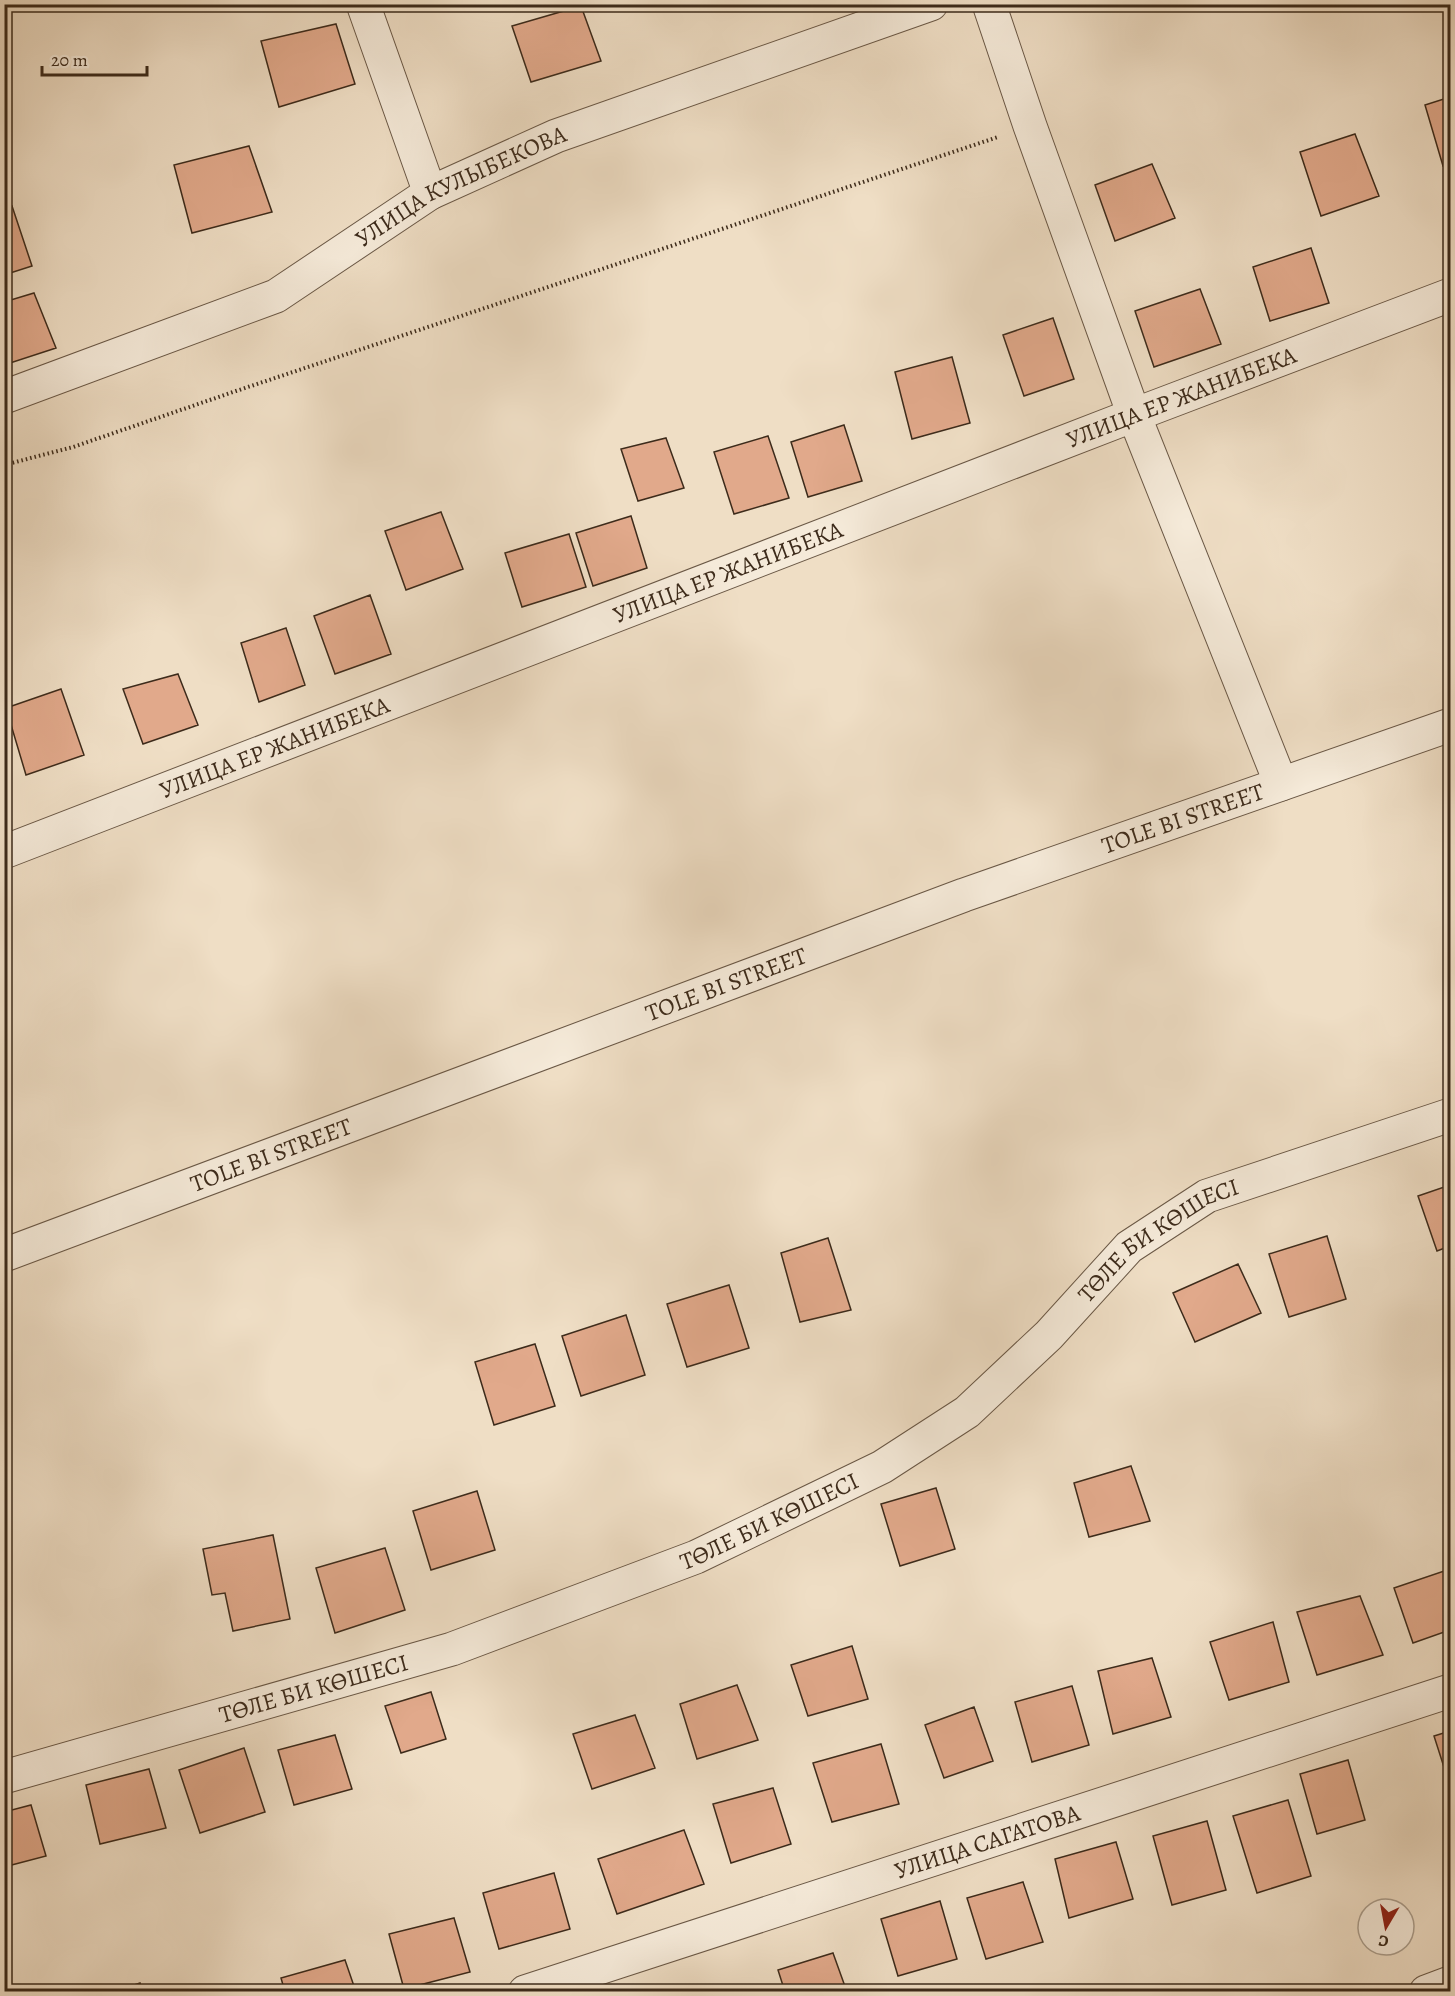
<svg xmlns="http://www.w3.org/2000/svg" width="1455" height="1996" viewBox="0 0 1455 1996" font-family="Alegreya,serif">
	<style>
		.building { fill: #e1a98b; stroke: #3d2b1b; stroke-width: 1.5 }
		.lines { fill: none; stroke-linecap: round; stroke-linejoin: round }
		.minor-casing { stroke: #6a5846; stroke-width: 35 }
		.path { stroke: #3d2b1b; stroke-width: 4; stroke-dasharray: 1.5 3; stroke-linecap: butt }
		.minor { stroke: #f5ead9; stroke-width: 33 }
		.labels { text-anchor: middle; dominant-baseline: central; stroke-width: 5; stroke-linejoin: round; paint-order: stroke }
		.street-label { font-size: 24px; fill: #3d2b1b; stroke: #f5ead9 }
	</style>
	<rect width="100%" height="100%" fill="#efdec5"/>
	<filter id="stains"><feTurbulence type="fractalNoise" baseFrequency=".00333" numOctaves="4"/><feColorMatrix values="0 0 0 0 .2 0 0 0 0 .09 0 0 0 0 .02 0 0 0 .5 -.17"/></filter>
	<radialGradient id="worn" r=".72"><stop offset=".6" stop-color="#630" stop-opacity="0"/><stop offset="1" stop-color="#630" stop-opacity=".3"/></radialGradient>
	<!-- building -->
	<path class="building" d="M435,4H451L437,9Z
		M581,6L601,61L531,82L512,26Z
		M336,24L355,84L279,107L261,41Z
		M1450,97V163L1443,166L1425,105Z
		M1355,134L1379,196L1321,216L1300,152Z
		M249,146L272,212L192,233L174,165Z
		M1152,164L1175,218L1115,241L1095,185Z
		M12,206L32,266L4,275V208Z
		M1311,248L1329,303L1270,321L1253,267Z
		M1200,289L1221,344L1154,367L1135,311Z
		M34,293L56,348L4,365V302Z
		M1053,318L1074,379L1024,396L1003,335Z
		M952,357L970,423L912,439L895,372Z
		M844,425L862,481L808,497L791,442Z
		M768,436L789,498L734,514L714,452Z
		M666,438L684,488L638,501L621,449Z
		M441,512L463,569L406,590L385,531Z
		M631,516L647,568L593,586L576,533Z
		M569,534L586,587L522,607L505,553Z
		M370,595L391,654L335,674L314,616Z
		M286,628L305,685L259,702L241,643Z
		M178,674L198,725L143,744L123,689Z
		M61,689L84,755L26,775L6,708Z
		M1450,1185V1246L1437,1251L1418,1196Z
		M1327,1236L1346,1299L1289,1317L1269,1254Z
		M828,1238L851,1310L800,1322L781,1253Z
		M1238,1264L1261,1313L1195,1342L1173,1293Z
		M729,1285L749,1348L687,1367L667,1304Z
		M626,1315L645,1375L581,1396L562,1336Z
		M535,1344L555,1406L494,1425L475,1362Z
		M1131,1466L1150,1521L1089,1537L1074,1483Z
		M936,1488L955,1549L900,1566L881,1504Z
		M477,1491L495,1550L431,1570L413,1511Z
		M273,1535L290,1619L233,1631L225,1593L212,1595L203,1549Z
		M385,1548L405,1610L335,1633L316,1568Z
		M1450,1569V1630L1413,1643L1394,1588Z
		M1360,1596L1383,1655L1317,1675L1297,1612Z
		M1273,1622L1289,1682L1229,1700L1210,1642Z
		M852,1646L868,1699L808,1716L791,1665Z
		M1152,1658L1171,1717L1113,1734L1098,1671Z
		M737,1685L758,1740L697,1759L680,1704Z
		M1072,1686L1089,1745L1032,1762L1015,1702Z
		M431,1692L446,1739L401,1753L385,1706Z
		M974,1707L993,1761L944,1778L925,1725Z
		M635,1715L655,1768L592,1789L573,1734Z
		M1450,1731V1786L1434,1736Z
		M335,1735L352,1789L294,1805L278,1750Z
		M881,1744L899,1804L832,1822L813,1763Z
		M244,1748L265,1812L200,1833L179,1770Z
		M1348,1760L1365,1820L1317,1834L1300,1774Z
		M149,1769L166,1828L100,1844L86,1785Z
		M773,1788L791,1844L731,1863L713,1804Z
		M1288,1800L1311,1876L1257,1893L1233,1816Z
		M31,1805L46,1856L4,1867V1812Z
		M1207,1821L1226,1890L1172,1905L1153,1836Z
		M684,1830L704,1884L617,1914L598,1859Z
		M1116,1842L1133,1899L1069,1918L1055,1859Z
		M554,1873L570,1929L499,1949L483,1893Z
		M1023,1882L1043,1942L986,1959L967,1898Z
		M940,1901L957,1959L898,1976L881,1919Z
		M454,1918L470,1972L404,1989L389,1934Z
		M833,1953L847,1992H785L778,1970Z
		M345,1960L356,1992H285L281,1978Z
		M140,1983L142,1992H113Z"/>
	<g class="lines">
		<!-- minor casing -->
		<g class="minor-casing">
			<g id="minor">
				<path d="M363,4L430,193"/>
				<path d="M989,4L1030,126L1134,415L1281,784"/>
				<path id="s1" d="M4,397L276,296L430,193L556,136L931,4"/>
				<path id="s2" d="M4,852L1134,415L1450,295"/>
				<path id="s3" d="M4,1255L964,895L1450,725"/>
				<path id="s4" d="M4,1777L452,1649L696,1557L882,1467L967,1412L1049,1335L1129,1247L1207,1196L1450,1115"/>
				<path id="s5" d="M525,1992L1450,1691"/>
				<path d="M1426,1992L1450,1983"/>
			</g>
		</g>
		<!-- path -->
		<path class="path" d="M4,465L73,447L236,391L998,137"/>
		<!-- minor -->
		<use href="#minor" class="minor"/>
	</g>
	<g class="labels">
		<!-- street labels -->
		<g class="street-label">
			<text stroke="none"><textPath href="#s1" startOffset="506">УЛИЦА КУЛЫБЕКОВА</textPath></text>
			<text stroke="none"><textPath href="#s2" startOffset="1262">УЛИЦА ЕР ЖАНИБЕКА</textPath></text>
			<text stroke="none"><textPath href="#s2" startOffset="776">УЛИЦА ЕР ЖАНИБЕКА</textPath></text>
			<text stroke="none"><textPath href="#s2" startOffset="290">УЛИЦА ЕР ЖАНИБЕКА</textPath></text>
			<text stroke="none"><textPath href="#s3" startOffset="1257">TOLE BI STREET</textPath></text>
			<text stroke="none"><textPath href="#s3" startOffset="771">TOLE BI STREET</textPath></text>
			<text stroke="none"><textPath href="#s3" startOffset="285">TOLE BI STREET</textPath></text>
			<text stroke="none"><textPath href="#s4" startOffset="1294">ТӨЛЕ БИ КӨШЕСІ</textPath></text>
			<text stroke="none"><textPath href="#s4" startOffset="808">ТӨЛЕ БИ КӨШЕСІ</textPath></text>
			<text stroke="none"><textPath href="#s4" startOffset="322">ТӨЛЕ БИ КӨШЕСІ</textPath></text>
			<text stroke="none"><textPath href="#s5" startOffset="486">УЛИЦА САГАТОВА</textPath></text>
		</g>
	</g>
	<!-- margin -->
	<rect width="1455" height="1996" fill="none" stroke="#efdec5" stroke-width="24"/>
	<rect x="6" y="6" width="1443" height="1984" fill="none" stroke="#3d2b1b" stroke-width="3"/>
	<rect x="12" y="12" width="1431" height="1972" fill="none" stroke="#3d2b1b" stroke-width="1.5"/>
	<!-- north arrow -->
	<g transform="translate(1386 1927) rotate(190)"><circle r="28" fill="#f5ead9" stroke="#ab9e8d" stroke-width="1.5"/>
	<path d="M0-4.5L10 22L0 15L-10 22Z" fill="#8f2418"/>
	<text y="-9" font-size="16" font-weight="bold" text-anchor="middle" fill="#3d2b1b">С</text>
	</g>
	<!-- scale -->
	<path d="M42 66v9h105v-9" fill="none" stroke="#3d2b1b" stroke-width="3"/>
	<text x="51" y="66" font-size="18" fill="#3d2b1b" stroke="#f5ead9" stroke-width="4.5" paint-order="stroke">20 m</text>
	<rect width="100%" height="100%" filter="url(#stains)"/>
	<rect width="100%" height="100%" fill="url(#worn)"/>
</svg>
